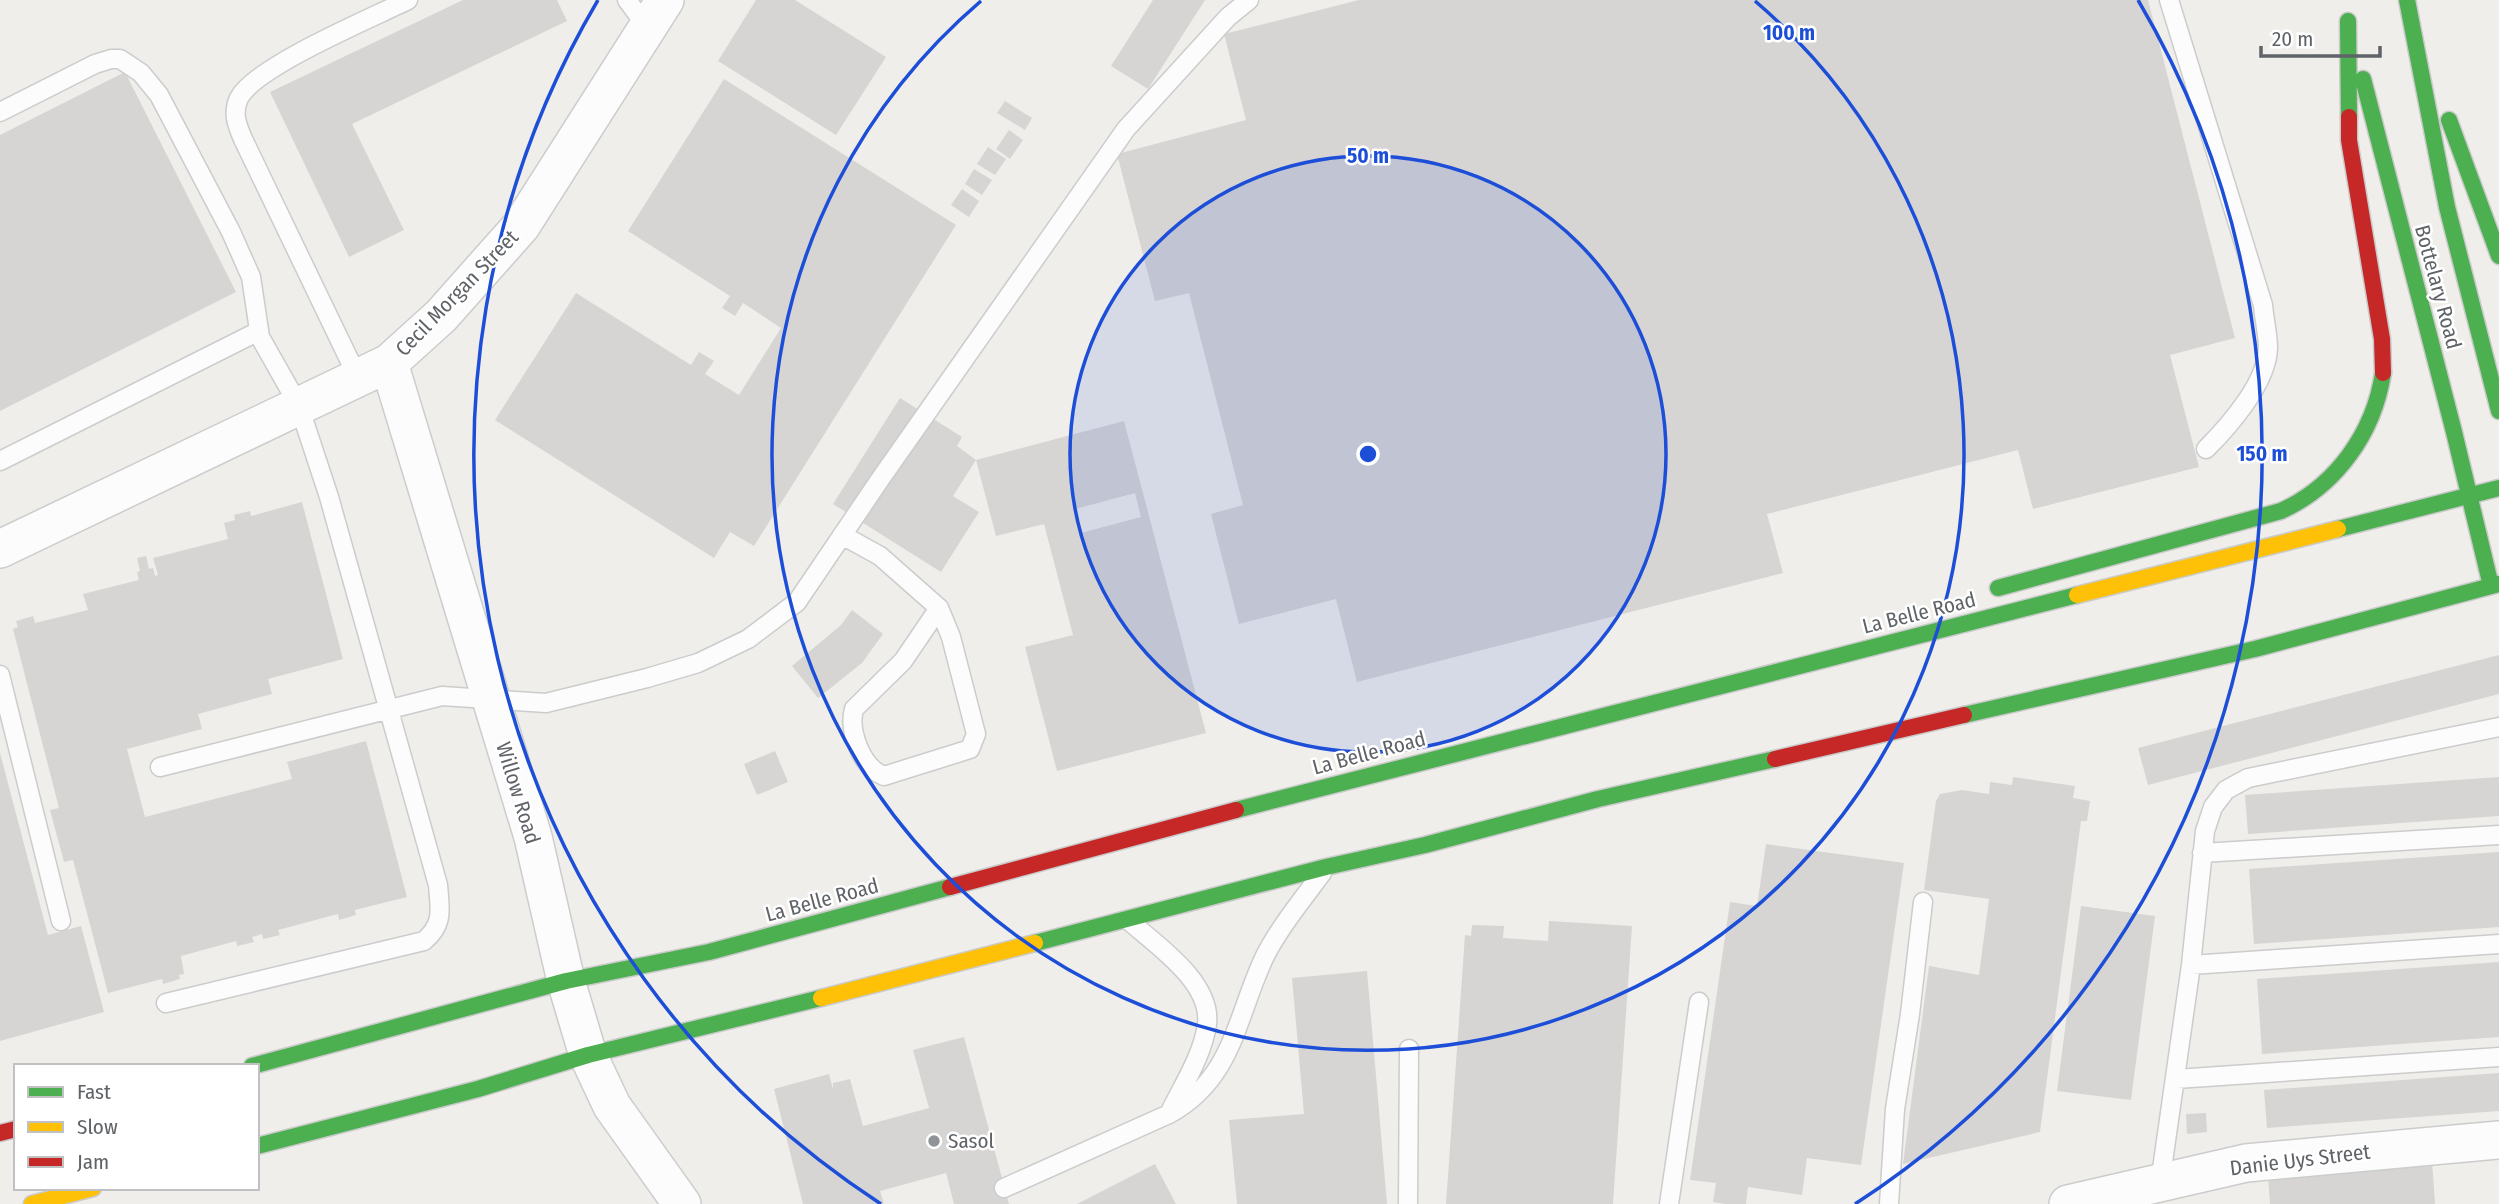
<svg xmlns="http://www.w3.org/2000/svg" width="2499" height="1204" viewBox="0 0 2499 1204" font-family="'Fira Sans Condensed',sans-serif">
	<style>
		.building { fill: #d6d5d3; fill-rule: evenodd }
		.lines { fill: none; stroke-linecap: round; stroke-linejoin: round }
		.lane-casing { stroke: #cbcccc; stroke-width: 21 }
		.street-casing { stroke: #cbcccc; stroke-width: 40 }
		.fast-casing { stroke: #cacacb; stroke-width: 19 }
		.slow-casing { stroke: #cacacb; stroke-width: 19 }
		.jam-casing { stroke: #cacacb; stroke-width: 19 }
		.lane { stroke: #fdfcfc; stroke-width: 18 }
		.street { stroke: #fdfcfc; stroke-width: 37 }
		.fast { stroke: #4caf50; stroke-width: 16 }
		.slow { stroke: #ffc107; stroke-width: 16 }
		.jam { stroke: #c62828; stroke-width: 16 }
		.ring { fill: none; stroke: #1d4ed8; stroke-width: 3.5 }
		.poi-dot { fill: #919496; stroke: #fff; stroke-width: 2.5 }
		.labels { text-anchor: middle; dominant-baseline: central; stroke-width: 5; stroke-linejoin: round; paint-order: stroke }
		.street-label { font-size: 21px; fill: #5f6368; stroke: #fff }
		.poi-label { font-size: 21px; fill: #5f6368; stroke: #fff; text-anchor: start }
		.centre { fill: #1d4ed8; stroke: #fff; stroke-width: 3.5 }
		.ring-label { font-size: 21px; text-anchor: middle; font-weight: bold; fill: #1d4ed8; stroke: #fff; stroke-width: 5; stroke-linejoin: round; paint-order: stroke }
	</style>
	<rect width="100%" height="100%" fill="#efeeea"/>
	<!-- building -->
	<path class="building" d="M463,0H557L567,21L352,124L404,230L349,257L270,92Z
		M756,0H795L886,57L836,135L718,61Z
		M1153,0H1205L1148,89L1111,66Z
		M1359,0H2148L2235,338L2170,355L2199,467L2033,509L2018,450L1767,514L1783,573L1357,682L1336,599L1239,624L1211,514L1243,505L1189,293L1155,301L1117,154L1246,120L1224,34Z
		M125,72L236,292L0,411V135Z
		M724,79L956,225L754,546L730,532L714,558L495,420L576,293L691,365L699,352L714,361L705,374L739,395L781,328L743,303L735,316L722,308L730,296L628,231Z
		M1005,101L1032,118L1025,130L997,113Z
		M1009,130L1023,140L1010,159L996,149Z
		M988,147L1006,159L995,175L977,164Z
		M974,169L992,180L982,195L965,184Z
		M962,189L979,201L969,217L951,205Z
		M900,398L962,437L957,446L976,460L1124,421L1206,733L1057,771L1025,647L1073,635L1044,524L996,536L976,460L953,496L979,512L941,572L833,504ZM1135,493L1141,517L1081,533L1075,509Z
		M302,502L343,659L268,679L272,694L198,714L202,729L127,749L145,817L292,779L287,762L366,741L407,897L355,910L356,915L339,920L338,914L278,930L280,935L263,939L262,934L252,937L254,942L237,946L236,941L181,956L184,974L179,975L180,979L163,984L162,979L108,993L73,860L64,862L50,810L59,808L13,629L18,627L16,621L33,616L35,623L88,610L83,594L139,580L137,572L140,571L137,558L146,556L149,569L153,568L155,576L158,575L153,558L228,539L224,523L235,520L234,515L250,511L251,516Z
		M852,610L883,634L862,663L818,698L792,666L841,625Z
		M2499,655V694L2148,785L2138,748Z
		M775,751L788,782L757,795L744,764Z
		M0,753L48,935L81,926L104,1012L0,1041Z
		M2013,777L2075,786L2073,798L2090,801L2087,821H2081L2040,1132L1903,1164L1929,966L1979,975L1989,899L1924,890L1936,801L1940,794L1962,790L1989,794L1990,782L2012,785Z
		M2499,777V816L2248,834L2245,795Z
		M1766,844L1904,863L1861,1165L1807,1158L1802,1195L1748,1187L1746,1204H1725L1713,1202L1716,1183L1690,1180L1730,902L1757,906Z
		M2499,852V927L2254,944L2249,869Z
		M2081,906L2155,916L2131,1100L2057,1091Z
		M1549,921L1632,926L1613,1204H1446L1465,935L1471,936L1472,925L1504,926L1503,938L1548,941Z
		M2499,962V1037L2262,1054L2257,979Z
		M1367,971L1387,1204H1237L1229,1120L1304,1114L1292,978Z
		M964,1037L1009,1204H954L946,1173L880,1191L884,1204H803L774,1089L829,1074L833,1089V1083L850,1079L863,1126L929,1108L913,1050Z
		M2499,1073V1111L2267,1128L2264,1090Z
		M2206,1113L2207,1132L2187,1134L2186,1114Z
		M2432,1161L2435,1204H2270L2268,1174Z
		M1155,1164L1176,1204H1077Z"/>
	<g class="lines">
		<!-- lane casing -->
		<g class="lane-casing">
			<path id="lane" d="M627,0L647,27
				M2169,0L2263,305C2264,319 2268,334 2268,348C2267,383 2229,426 2206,449
				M0,112L95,64L111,59H120L141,73L159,95L231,232L251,277L260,337L299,406L329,497L438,885C440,910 444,924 424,941L166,1003
				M358,378L243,139C237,125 232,113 239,98C256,66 372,18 408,0
				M0,461L259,331
				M842,535L880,556L939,608L951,637L976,734L970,749L884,776C862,768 848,731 854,709L903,661L939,608
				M0,675L61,921
				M160,767L442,696L546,703L647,678L698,663L748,639L797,602L881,478L1126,129L1228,17L1249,0
				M2202,853L2499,835
				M1128,920C1155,944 1212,982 1207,1024C1203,1055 1182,1087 1169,1114
				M2191,965L2499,944
				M2176,1079L2499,1057
				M2160,1183L2191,965L2205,831L2213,807L2226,790L2248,778L2499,727
				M1004,1188L1169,1114C1233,1079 1236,1018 1264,958C1279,928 1302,900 1322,873
				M1408,1204L1409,1049
				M1669,1204L1699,1002
				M1889,1204L1895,1109L1910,1014L1923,902"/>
		</g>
		<!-- street casing -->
		<g class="street-casing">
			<path id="street" d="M389,363L533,837L566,981L588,1055L612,1106L682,1204
				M0,549L389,363L441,316L521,226L665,0
				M2068,1204L2246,1163L2499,1140"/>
		</g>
		<!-- fast casing -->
		<g class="fast-casing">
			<path id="fast" d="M2407,0L2447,207L2499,411
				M2348,21L2349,117
				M2363,79L2454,432L2491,586
				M2449,120L2499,256
				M2338,529L2499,488
				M1998,588L2281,511C2336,486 2374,433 2383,373
				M1964,715L2255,649L2499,584
				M1236,810L2077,595
				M1035,943L1326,867L1425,845L1598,799L1775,759
				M252,1066L566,981L709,952L950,887
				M257,1146L478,1089L588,1055L821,998"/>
		</g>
		<!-- slow casing -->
		<g class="slow-casing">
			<path id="slow" d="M2077,595L2338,529
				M821,998L1035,943
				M32,1204L93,1188"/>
		</g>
		<!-- jam casing -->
		<g class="jam-casing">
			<path id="jam" d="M2349,117V140L2382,339L2383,373
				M1775,759L1964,715
				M950,887L1236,810
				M0,1133L16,1129"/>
		</g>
		<!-- lane -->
		<use href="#lane" class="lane"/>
		<!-- street -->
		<use href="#street" class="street"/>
		<!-- fast -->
		<use href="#fast" class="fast"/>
		<!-- slow -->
		<use href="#slow" class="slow"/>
		<!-- jam -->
		<use href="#jam" class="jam"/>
	</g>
	<!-- distance rings -->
	<circle cx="1368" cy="454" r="298" fill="#1d4ed8" fill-opacity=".12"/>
	<g class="ring">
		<circle cx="1368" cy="454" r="298"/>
		<path d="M1755 1A596 596 0 1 1 981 1"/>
		<path d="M881 1204A894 894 0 0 1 598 0M2138 0A894 894 0 0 1 1855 1204"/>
	</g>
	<!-- markers -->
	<circle class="poi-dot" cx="934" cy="1141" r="7"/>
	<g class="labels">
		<!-- street labels -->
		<g class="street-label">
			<text transform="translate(2438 287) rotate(75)">Bottelary Road</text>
			<text transform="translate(457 293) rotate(-46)">Cecil Morgan Street</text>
			<text transform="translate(1919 613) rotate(-14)">La Belle Road</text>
			<text transform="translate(1369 753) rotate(-15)">La Belle Road</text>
			<text transform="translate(518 793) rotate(73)">Willow Road</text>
			<text transform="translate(822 900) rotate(-15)">La Belle Road</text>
			<text transform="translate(2300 1160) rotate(-7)">Danie Uys Street</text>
		</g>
		<!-- poi labels -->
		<g class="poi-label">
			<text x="948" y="1141">Sasol</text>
		</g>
	</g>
	<circle cx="1368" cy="454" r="10" class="centre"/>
	<g class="ring-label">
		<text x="1789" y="40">100 m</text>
		<text x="1368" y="163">50 m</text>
		<text x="2262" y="461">150 m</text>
	</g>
	<!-- legend -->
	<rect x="14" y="1064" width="245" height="126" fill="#ffffff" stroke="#bfc1c3" stroke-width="2"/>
	<rect x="28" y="1087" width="35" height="10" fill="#4caf50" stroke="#bfc1c3" stroke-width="2"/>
	<text x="77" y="1099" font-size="21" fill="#5f6368">Fast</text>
	<rect x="28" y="1122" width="35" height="10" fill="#ffc107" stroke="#bfc1c3" stroke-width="2"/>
	<text x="77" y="1134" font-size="21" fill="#5f6368">Slow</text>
	<rect x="28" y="1157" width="35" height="10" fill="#c62828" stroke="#bfc1c3" stroke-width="2"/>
	<text x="77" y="1169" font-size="21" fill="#5f6368">Jam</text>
	<!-- scale -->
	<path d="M2261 46v10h119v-10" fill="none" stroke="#5f6368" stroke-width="3.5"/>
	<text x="2272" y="46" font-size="21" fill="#5f6368" stroke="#ffffff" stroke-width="5" paint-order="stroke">20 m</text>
</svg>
